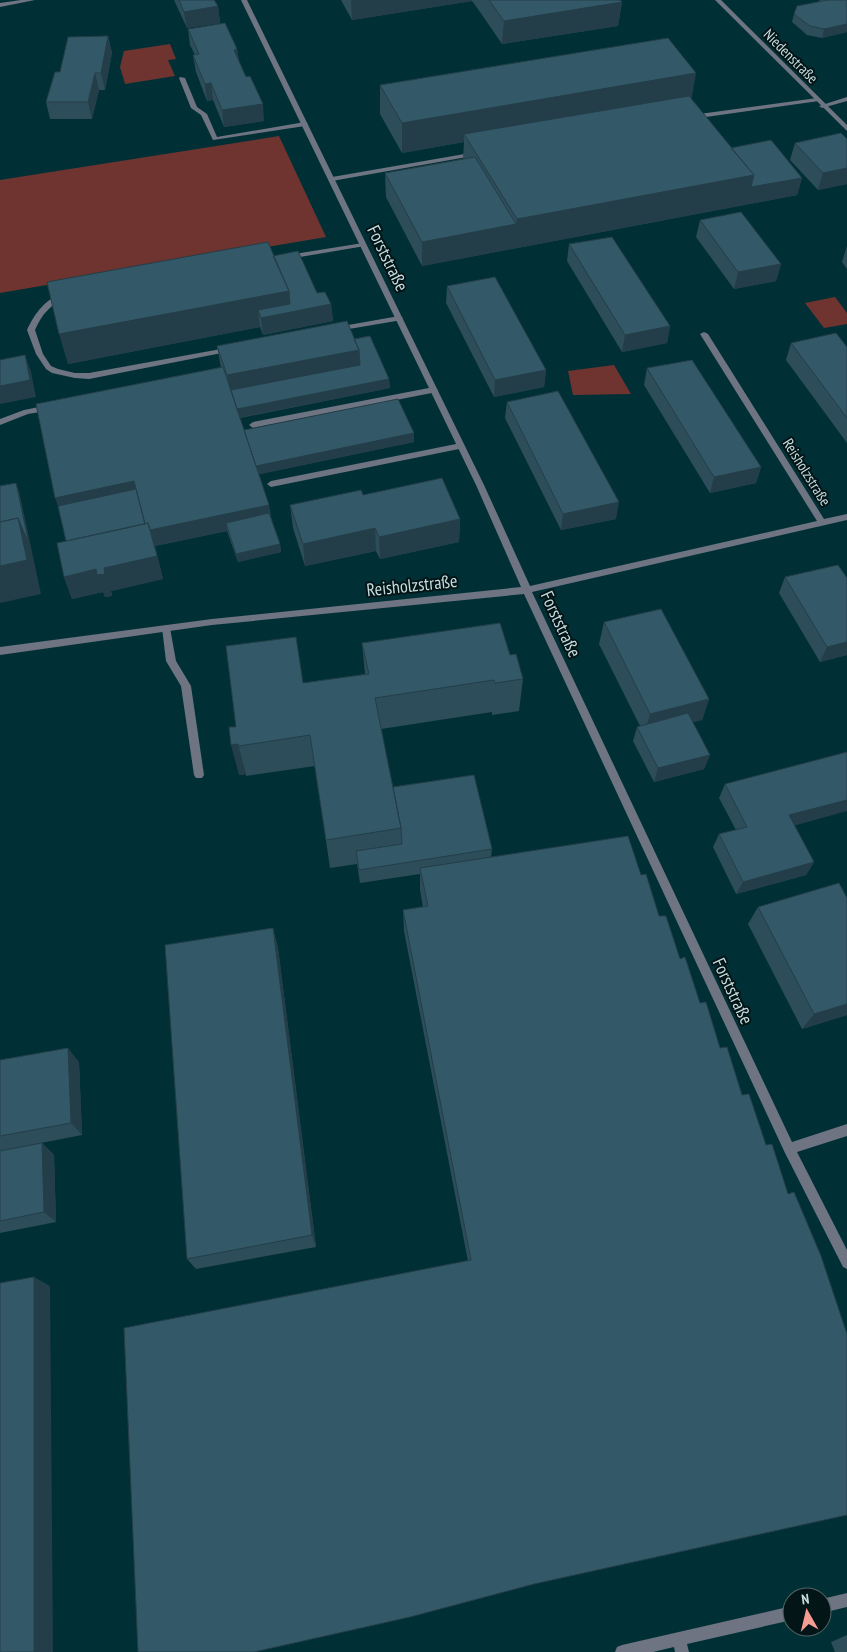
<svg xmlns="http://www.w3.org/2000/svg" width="847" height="1652" viewBox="0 0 847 1652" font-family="'PT Sans Narrow',sans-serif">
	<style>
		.green { fill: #6f3430 }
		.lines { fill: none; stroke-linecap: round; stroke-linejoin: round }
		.lane { fill: #6e7482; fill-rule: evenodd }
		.street { fill: #6e7482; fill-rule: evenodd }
		.wall { fill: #2c4d59 }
		.shaded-wall { fill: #243e49 }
		.building { fill: #335968; stroke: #243e49 }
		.labels { text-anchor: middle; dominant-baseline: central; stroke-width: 4; stroke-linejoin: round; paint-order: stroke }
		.far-street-label { font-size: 15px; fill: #c6dde0; stroke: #041517 }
		.street-label { font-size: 18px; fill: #c6dde0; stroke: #041517 }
	</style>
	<rect width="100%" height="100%" fill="#003035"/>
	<!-- green -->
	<path class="green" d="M170,44L176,59L168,60L175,76L125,84L120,67L124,51Z
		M279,136L326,237L0,293V180Z
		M835,297L847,313V324L824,328L805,303Z
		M614,365L631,394L573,395L568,371Z"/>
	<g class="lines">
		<!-- lane -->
		<path class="lane" d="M21,0H35L0,7V3Z
			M180,77L185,78L197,107L207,114L217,137L305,122L308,124L305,126L213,140L201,115L191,108L179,78Z
			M847,97V101L822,108L819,106Z
			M817,98L819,99V101L692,119L689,117L692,115Z
			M476,152L478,153V155L332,181L329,179L332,177Z
			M363,243L365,244V246L288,259L284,257L288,255Z
			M64,293H67V297C51,304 42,314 35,330L43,354L51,366L58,369L75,373H89L232,347L236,349L232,351L89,379L75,378L52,373L46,369L36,354L27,330C35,313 45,299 64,293Z
			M399,316L403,318L402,320L337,331L333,329L337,327Z
			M434,387L438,390L437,392L253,428L249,425L253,422Z
			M49,405L53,408L52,410L28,414L0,425V419L24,410Z
			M461,443L465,446L464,448L271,487L267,484L271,481Z
			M166,625L170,628L176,661L191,686L204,775L202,778H196L194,775L181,686L166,661L162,628Z
			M847,1593V1607L822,1613V1599Z
			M792,1606V1620L687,1644L689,1652H675L674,1647L653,1652H615L617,1647L622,1645Z"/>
		<!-- street -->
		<path class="street" d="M241,0H247L484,485L530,586L817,521L700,334L704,332L708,334L824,519L847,514V520L532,592L792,1142L847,1124V1136L797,1152L847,1250V1269L843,1267L785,1153L524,594L212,625L0,655V647L212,619L521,587L476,485Z
			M715,0H721L847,125V131Z"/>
	</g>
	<!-- wall -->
	<path class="wall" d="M174,0H214L218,6L220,23L187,28Z
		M341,0H620L622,2L618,26L502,44L480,12L472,1L352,20Z
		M819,0H847V32L822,38L807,35L792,22L794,14L821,2Z
		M188,29L237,49L239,62L264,121L224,127L213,100L207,101L196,72L193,55H195L190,45Z
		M108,36L112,53L105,90H99L92,119H50L46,102L60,72Z
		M380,85L691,99L731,148L802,178L797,195L422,266L386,197L385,173L463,159L464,142L402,153L380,114Z
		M847,139V184L818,190L790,160L795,143Z
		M700,220L781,264L776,281L734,289L696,237Z
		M569,244L670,326L667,343L622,352L567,261Z
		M847,246V269L842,262Z
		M273,256L317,293L331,304L333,321L263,335L260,327L68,364Z
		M447,286L546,370L544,387L494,397L446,303Z
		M354,339L389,379L390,388L240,418L244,430L414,433V442L259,474L269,505L271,517L280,544L281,552L238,562L227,531L155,546L163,579L111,591L112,596L105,597L103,592L72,599L64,577L66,541L221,368L217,346Z
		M791,343L847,347V443L786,360Z
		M647,368L761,467L756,483L710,493L644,385Z
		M507,402L616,519L561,530L505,418Z
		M363,495L460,519L459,542L380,559L376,551L305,566L293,528L290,505Z
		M785,577L847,655L820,662L779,593Z
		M604,622L709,699L702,720L692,722L710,755L704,769L654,782L633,741L637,727L640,726L599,644Z
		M362,643L510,655L523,679L519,711L492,715V712L381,729L393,787L492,849L491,857L641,875L659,916L680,959L720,1048L788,1194L821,1256L468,1261L404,931L403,910L423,907L420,890V874L360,883L357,864L330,868L315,766L246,776V774L239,775L236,727L303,683L365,674Z
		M725,784L794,825L814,862L806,875L736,894L713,847L719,834L736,830L719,798Z
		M847,898V1015L802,1029L748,924L758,907Z
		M273,928L278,948L316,1247L196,1269L187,1259Z
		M0,1060L79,1062L82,1135L0,1151Z
		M42,1143L54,1155L56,1222L0,1233V1151Z
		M847,1635V1652H835L831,1642Z"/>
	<!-- shaded-wall -->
	<path class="shaded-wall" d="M351,0H472V1L352,20Z
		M622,2L618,26L502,44L504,21Z
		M218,6L220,23L187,28L184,12Z
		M847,24V32L822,38L824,29Z
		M108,36L112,53L105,90L101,73Z
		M237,49L240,66L234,50Z
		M95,73L99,90L92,119L88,102Z
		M696,73L691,102L464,134V142L402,153V123Z
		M211,83L213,100L207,101L205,84Z
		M263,104L264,121L224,127L222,110Z
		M847,168V184L818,190L823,173Z
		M754,175L802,178L797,195L422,266V242L516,224L517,219Z
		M781,264L776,281L734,289L738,272Z
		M289,291L331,304L333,321L263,335L261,318L258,310L260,327L68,364L59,334Z
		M670,326L667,343L622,352L625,335Z
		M359,350L361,374L230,390L227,375Z
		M25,355L31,372L36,397L0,404V386Z
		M546,370L544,387L494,397L495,380Z
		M389,379L390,388L237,418L236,409Z
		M414,433V442L256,475L254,466Z
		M761,467L756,483L710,493L714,477Z
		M134,481L269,505L271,521L226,523L227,531L155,546L163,579L111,591L112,596L105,597L103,592L72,599L64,577L96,569L105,574L61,514L55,498Z
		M16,483L19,491L41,594L0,603V566L18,518Z
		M619,502L616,519L561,530L563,514Z
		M460,519L459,542L380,559L379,537Z
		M375,528L376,551L305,566L303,544Z
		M280,544L281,552L238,562L236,554Z
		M847,642V655L820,662L827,647Z
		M709,699L702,720L644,734L650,714Z
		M238,744L246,774L239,775L231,745Z
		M710,755L704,769L654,782L658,768Z
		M847,800V811L782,829L789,815Z
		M814,862L806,875L736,894L743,882Z
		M273,928L278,948L316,1247L312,1235Z
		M847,1004V1015L802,1029L814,1014Z
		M68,1048L79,1062L82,1135L71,1123Z
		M42,1143L54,1155L56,1222L44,1212Z
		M34,1277L50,1286L53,1652H34Z"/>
	<!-- building -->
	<path class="building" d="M179,0H214L218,6L184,12Z
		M489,0H620L622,2L504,21Z
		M828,0H847V24L824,29L810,26L794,14L797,6Z
		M225,23L237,49L234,50L246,77L250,76L263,104L222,110L211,83L205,84L193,55L199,54L188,29Z
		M108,36L101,73H95L88,102H46L55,72H60L68,37Z
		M668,38L696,73L402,123L380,85Z
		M689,96L754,175L517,219L464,134Z
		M841,133L847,139V168L823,173L795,143Z
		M771,140L802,178L751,187L754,175L731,148Z
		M475,157L516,224L422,242L385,173Z
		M741,212L781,264L738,272L700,220Z
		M612,237L670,326L625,335L569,244Z
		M268,242L289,291L59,334L47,282Z
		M298,251L317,293L325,292L331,304L261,318L258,310L290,304L289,291L273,256Z
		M495,277L546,370L495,380L447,286Z
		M347,321L359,350L227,375L217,346Z
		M836,333L847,347V418L791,343Z
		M370,336L389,379L237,409L231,390L360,365L359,350L354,339Z
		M25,355L30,380L0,386V360Z
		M692,360L761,467L714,477L647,368Z
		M223,367L269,505L150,530L148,523L145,524L134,481L55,498L36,404Z
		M558,391L619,502L563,514L507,402Z
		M398,399L414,433L256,466L244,430Z
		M442,478L460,519L379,537L375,528L303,544L290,505L361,490L363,495Z
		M16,483L29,544L18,518L0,522V486Z
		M136,489L145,524L66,541L58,506Z
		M269,513L280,544L236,554L226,523Z
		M18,518L27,560L0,566V522Z
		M148,523L157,556L104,568L105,574L97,575L96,569L64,577L57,543Z
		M838,565L847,578V642L827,647L785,577Z
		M661,609L709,699L650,714L604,622Z
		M500,623L510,655L516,654L523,679L495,683L494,680L375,698L401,828L326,840L310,735L239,746L238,744L231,745L229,727H236L226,646L296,637L303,683L369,674L362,643Z
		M688,713L710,755L658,768L637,727Z
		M847,752V800L789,815L814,862L743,882L719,834L747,827L725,784Z
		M474,775L492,849L359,870L356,851L402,844L401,828L393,787Z
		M628,836L641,875L646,874L659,916H666L680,959L685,957L700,1003L706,1002L720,1048L727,1047L742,1095L749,1094L766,1145L772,1144L788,1194L794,1192L821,1256L847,1334V1515L534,1584L410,1617L254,1652H138L124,1328L471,1260L403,910L428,906L420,868Z
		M839,883L847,898V1004L814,1014L758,907Z
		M273,928L312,1235L187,1259L165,945Z
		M68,1048L71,1123L0,1136V1060Z
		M42,1143L44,1212L0,1221V1151Z
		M34,1277V1652H0V1283Z"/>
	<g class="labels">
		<!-- far-street labels -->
		<g class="far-street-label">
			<text transform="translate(791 56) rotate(45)">Niedenstraße</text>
			<text transform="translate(807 472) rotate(58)">Reisholzstraße</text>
		</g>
		<!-- street labels -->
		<g class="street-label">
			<text transform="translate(388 258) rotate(64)">Forststraße</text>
			<text transform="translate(412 585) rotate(-6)">Reisholzstraße</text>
			<text transform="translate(561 624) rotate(65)">Forststraße</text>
			<text transform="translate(733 991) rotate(65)">Forststraße</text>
		</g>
	</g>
	<!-- north arrow -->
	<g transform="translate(807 1612) rotate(352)"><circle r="24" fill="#041517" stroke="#526567"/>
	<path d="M0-4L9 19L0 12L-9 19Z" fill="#f59c93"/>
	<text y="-8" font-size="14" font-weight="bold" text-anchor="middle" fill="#c6dde0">N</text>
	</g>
</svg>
